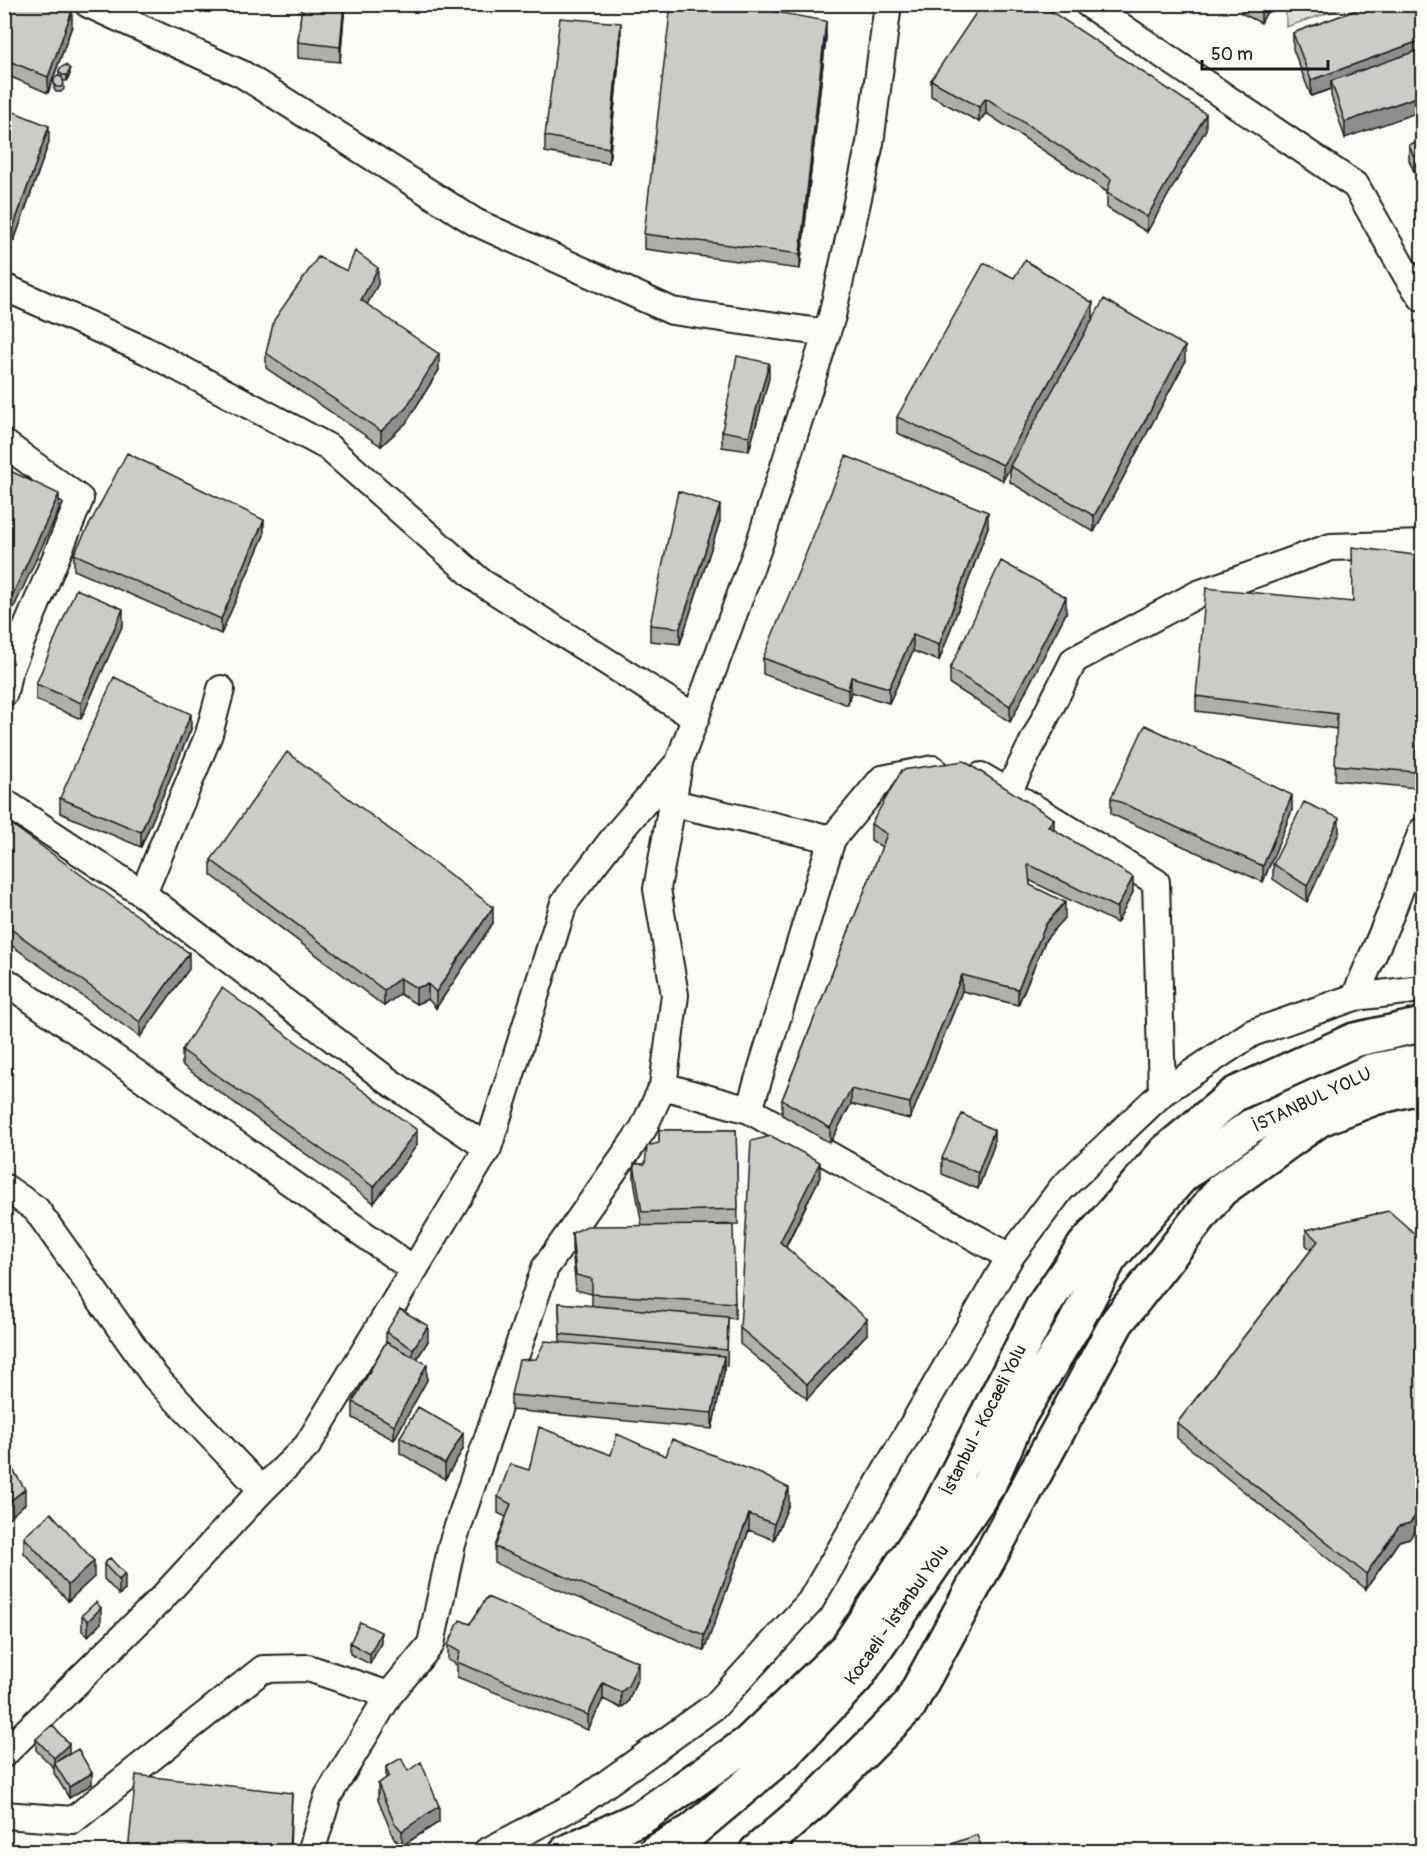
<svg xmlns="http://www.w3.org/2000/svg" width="1427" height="1856" viewBox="0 0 1427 1856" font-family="Pangolin,sans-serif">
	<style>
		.forest { fill: url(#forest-firs); stroke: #7e7e7c; stroke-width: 1.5 }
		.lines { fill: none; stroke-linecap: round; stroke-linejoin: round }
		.minor-casing { stroke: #1c1c1c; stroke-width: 30 }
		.major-casing { stroke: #1c1c1c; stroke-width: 38 }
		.highway-casing { stroke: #1c1c1c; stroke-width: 38 }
		.minor { stroke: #fdfcf7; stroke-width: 26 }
		.major { stroke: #fdfcf7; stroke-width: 33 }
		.highway { stroke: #fdfcf7; stroke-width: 33 }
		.wall { fill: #afafac; stroke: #1c1c1c; stroke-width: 1.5 }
		.shaded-wall { fill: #8f8e8c; stroke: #1c1c1c; stroke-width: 1.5 }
		.building { fill: #cccbc8; stroke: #1c1c1c; stroke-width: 1.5 }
		.labels { text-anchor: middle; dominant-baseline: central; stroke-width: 5; stroke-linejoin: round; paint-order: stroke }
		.street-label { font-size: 18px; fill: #1c1c1c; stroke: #fdfcf7 }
	</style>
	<defs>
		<pattern id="forest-firs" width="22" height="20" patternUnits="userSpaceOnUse" patternTransform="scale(1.5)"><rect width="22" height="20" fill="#e0dfdb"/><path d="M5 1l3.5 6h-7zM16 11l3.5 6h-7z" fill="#c0bfbb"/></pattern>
	</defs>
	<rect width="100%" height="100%" fill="#fdfcf7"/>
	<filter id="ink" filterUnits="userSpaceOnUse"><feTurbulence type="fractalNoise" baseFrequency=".0167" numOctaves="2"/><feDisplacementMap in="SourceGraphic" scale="12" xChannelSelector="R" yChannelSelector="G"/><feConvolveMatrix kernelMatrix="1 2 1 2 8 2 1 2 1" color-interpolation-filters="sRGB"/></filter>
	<g filter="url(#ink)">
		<!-- forest -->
		<path class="forest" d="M1286,5V4L1352,5L1286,27Z"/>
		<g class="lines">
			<!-- minor casing -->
			<g class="minor-casing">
				<path id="minor" d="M88,4L242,74L475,222L672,311L827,333
					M1088,4L1356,186L1407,276L1422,298
					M4,287L147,351L328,447L481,582L696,718
					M4,443L80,499L8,673L4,693
					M981,776L1008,792L1074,660L1198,594L1331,547L1422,544
					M1023,801L1156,882L1162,1093
					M4,802L143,894L209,734L221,689
					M672,803L832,839L882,779L933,769
					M143,894L387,1080L488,1148
					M4,980L413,1269
					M1355,997L1391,913L1422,831
					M663,1086L749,1110L1010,1257
					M749,1110L832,839
					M4,1187L36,1209L155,1377L262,1490
					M4,1754L161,1599L262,1490L307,1446L488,1148L564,903L617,834L679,762L760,542L832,316L870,143L888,4
					M4,1815L73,1820L263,1669L308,1668L389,1695
					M311,1852L328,1796L389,1695L431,1644L452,1544L545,1268L643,1129L663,1086L675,995L657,889L679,764
					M486,1852L578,1804L715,1706L810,1602L1010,1257L1062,1188L1162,1093L1252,1033L1355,997L1422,989"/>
			</g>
			<!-- major casing -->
			<g class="major-casing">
				<path id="major" d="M756,1852L814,1802L909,1706L1117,1322L1221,1190L1320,1119L1374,1098L1422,1086"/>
			</g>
			<!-- highway casing -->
			<g class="highway-casing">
				<path id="highway" d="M566,1852L642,1817L748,1743L846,1649L938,1510L1042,1308L1084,1246L1165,1152L1235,1094L1354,1040L1422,1025
					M655,1852L692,1831L786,1752L856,1678L989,1484L1019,1416L1072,1329L1110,1258L1182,1176L1251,1126L1371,1071L1422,1061"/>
			</g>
			<!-- minor -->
			<use href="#minor" class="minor"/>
			<!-- major -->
			<use href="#major" class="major"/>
			<!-- highway -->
			<use href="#highway" class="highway"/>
		</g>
		<!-- wall -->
		<path class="wall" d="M4,4L72,26L48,93L4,74Z
			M302,4H345L340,62L298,58V42Z
			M1241,4H1271L1261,23L1241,13Z
			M1373,4L1345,138L1331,96V89L1311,96L1293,49V33Z
			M826,37L800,269L644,249V234Z
			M621,39L609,163L545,152V136Z
			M59,71L70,74L67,81H63L64,89L61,92H56L54,89V79L59,77Z
			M931,80L1206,129L1147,232L1107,208V192L986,113L979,122L931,96Z
			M4,108L49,142L14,241L4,237Z
			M1422,139V169L1414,172L1409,160V145Z
			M1422,219V237L1419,233V222Z
			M347,271L378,284L367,304L439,370L406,423L381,446L266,368V353Z
			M1093,318L1185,362L1094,532L1010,482V468L1003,480L897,433V417Z
			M769,378L749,451L722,447V431Z
			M720,521L680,644L650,641V625Z
			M988,527L939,661L913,651L889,703L851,692L848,705L763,674V658Z
			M264,535L221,634L74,570V554Z
			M1422,556L1416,788L1335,780L1337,729L1196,711V696L1353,602Z
			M1066,613L1010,722L950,684V669Z
			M123,624L81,719L36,700V684Z
			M191,729L141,847L60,813V798Z
			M1111,798L1292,810L1263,882L1111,814Z
			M4,819L189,969L140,1037L4,940Z
			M871,824L1054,830L1133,892L1117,923L1029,880L1030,885L1065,918L1046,939L1018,1005L962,991L910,1119L851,1104L830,1143L782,1115V1100L882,847L871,840Z
			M1339,833L1307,902L1273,879V864Z
			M211,860L493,923L436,1008L428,999L416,1004L400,994L384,1006L211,875Z
			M182,1050L417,1145L374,1203L182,1065Z
			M659,1130H736L738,1224L710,1225L735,1303V1319L728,1318L727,1366H724V1372L712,1429L511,1410V1395L536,1359L560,1342L559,1303L592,1306V1294L576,1290L572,1248V1233L642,1226L634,1180V1164H645L659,1144Z
			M994,1145L978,1189L942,1174V1158Z
			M820,1177L786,1247L867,1334L807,1399L740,1344V1328Z
			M1389,1211L1410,1538L1399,1541L1366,1589L1177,1438V1423L1311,1250L1306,1245V1230Z
			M386,1332L428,1341L417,1359L427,1380L394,1440L353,1418V1402L386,1342Z
			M400,1437L463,1449L445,1479L400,1453Z
			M611,1455L666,1456L789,1504L774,1540L749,1530L704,1651L495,1563V1547L506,1517L498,1513V1497L529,1470Z
			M24,1537L94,1577L68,1601L24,1553Z
			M110,1558L125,1590L119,1595L104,1579V1564Z
			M82,1615L101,1623L88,1636L82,1631Z
			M350,1643H381L370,1664L350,1654Z
			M448,1645L638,1677L628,1702L621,1708L603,1699L588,1730L457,1677V1665L448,1660Z
			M36,1739L69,1754L92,1784L69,1798L54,1773V1768L36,1750Z
			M386,1767L408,1771L439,1822L402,1846L394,1838L378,1800V1784L386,1778Z"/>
		<!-- shaded-wall -->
		<path class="shaded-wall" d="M344,4H345L340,62V47Z
			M1263,4H1271L1261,23V8Z
			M72,11V26L48,93V77Z
			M826,21V37L800,269V254Z
			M621,23V39L609,163V148Z
			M1422,40V55L1331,81V89L1311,96V80Z
			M70,69V74L67,81V75Z
			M1422,95V111L1345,138V122Z
			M986,98V113L979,122V107Z
			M1206,114V129L1147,232V217Z
			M49,126V142L14,241V225Z
			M1422,153V169L1414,172V157Z
			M378,268V284L361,316V300Z
			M1093,303V318L1003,480V465Z
			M1185,346V362L1094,532V516Z
			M439,354V370L406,423L381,446V431Z
			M769,363V378L749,451V436Z
			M59,494V510L4,629V613Z
			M720,505V521L680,644V628Z
			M988,512V527L939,661V645Z
			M264,520V535L221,634V619Z
			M1066,597V613L1010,722V706Z
			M123,609V624L81,719V703Z
			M913,635V651L889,703V688Z
			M1422,642V658L1416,788V772Z
			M851,677V692L848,705V690Z
			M191,714V729L141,847V832Z
			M1292,795V810L1263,882V866Z
			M1339,818V833L1307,902V886Z
			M1054,819V835L1048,826Z
			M1133,877V892L1117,923V908Z
			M1065,902V918L1046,939L1018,1005V989L1046,924Z
			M493,907V923L436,1008V992Z
			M189,953V969L140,1037V1022Z
			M962,975V991L910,1119V1103Z
			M400,978V994L384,1006V990Z
			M428,984V999L416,1004V988Z
			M851,1089V1104L830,1143V1128Z
			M417,1130V1145L374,1203V1187Z
			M994,1130V1145L978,1189V1173Z
			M820,1162V1177L780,1257V1242Z
			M867,1319V1334L807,1399V1384Z
			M428,1326V1341L413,1365V1349Z
			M724,1356V1372L712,1429V1413Z
			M427,1364V1380L394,1440V1425Z
			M463,1433V1449L445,1479V1464Z
			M789,1488V1504L774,1540V1524Z
			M25,1489V1504L4,1522V1506Z
			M1422,1507V1522L1410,1538L1399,1541L1366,1589V1574L1399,1526Z
			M749,1514V1530L704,1651V1635Z
			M94,1561V1577L68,1601V1585Z
			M125,1574V1590L119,1595V1580Z
			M101,1608V1623L88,1636V1621Z
			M381,1632V1643L370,1664V1654Z
			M638,1662V1677L628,1702L621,1708V1692Z
			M603,1683V1699L588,1730V1715Z
			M69,1744V1754L54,1763V1768V1758Z
			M92,1773V1784L69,1798V1787Z
			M292,1793L290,1851H289Z
			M439,1806V1822L402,1846V1831Z"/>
		<!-- building -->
		<path class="building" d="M4,4H58L72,11L48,77L4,59Z
			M302,4H344L340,47L298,42Z
			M671,4H732L826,21L800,254L644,234Z
			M982,4H1040L1206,114L1147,217L1107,193L1111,179L986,98L979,107L931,80Z
			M1254,4H1263L1261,8Z
			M1373,4H1422V40L1311,80L1293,33Z
			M560,18L621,23L609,148L545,136Z
			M1422,49V95L1345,122L1331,81Z
			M66,65L70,69L67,75H62L59,71L60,68Z
			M57,76L62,77L64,84L61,87H56L54,84V79Z
			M4,108L49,126L14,225L4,222Z
			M1422,139V153L1414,157L1409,145Z
			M1422,219V227L1419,222Z
			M355,251L378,268L361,300L439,354L406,408L381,431L266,353L274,320L318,257L347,271Z
			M1025,260L1093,303L1003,465L897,417L984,263L1014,278Z
			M1104,299L1185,346L1094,516L1010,466Z
			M737,356L769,363L749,436L722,431Z
			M127,453L264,520L221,619L74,554Z
			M846,456L988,512L939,645L913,635L889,688L851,677L848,690L763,658Z
			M4,468L59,494L4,613Z
			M678,491L720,505L680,628L650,625Z
			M1352,547L1422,556V642L1416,772L1335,765L1337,714L1196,696L1206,588L1353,602Z
			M1001,561L1066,597L1010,706L950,669Z
			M76,589L123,609L81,703L36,684Z
			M114,677L191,714L141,832L60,798Z
			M1145,725L1292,795L1263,866L1111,798Z
			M287,752L493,907L436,992L428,984L416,988L400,978L384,990L211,860Z
			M964,761L1054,819L1048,826L1133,877L1117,908L1028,864L1030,885L1065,902L1046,924L1018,989L962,975L910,1103L851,1089L830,1128L782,1100L887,834L871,824L902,770Z
			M1304,802L1339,818L1307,886L1273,864Z
			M4,819L189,953L140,1022L4,924Z
			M222,988L417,1130L374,1187L182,1050Z
			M962,1114L994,1130L978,1173L942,1158Z
			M659,1130H736L738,1209L642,1212L634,1164H645L647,1146L659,1143Z
			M771,1136L820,1162L780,1242L867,1319L807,1384L740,1328L751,1141Z
			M1389,1211L1422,1240V1507L1410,1523L1399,1526L1366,1574L1177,1423L1318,1241L1306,1230Z
			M733,1225L735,1303L592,1294V1279L576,1275L572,1233L587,1226Z
			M559,1303L728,1317L727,1350L560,1334Z
			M400,1309L428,1326L413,1349L386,1332Z
			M545,1341L724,1356L712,1413L511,1395L519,1360L536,1359Z
			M386,1342L427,1364L394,1425L353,1402Z
			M418,1407L463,1433L445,1464L400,1437Z
			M539,1427L611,1455L617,1434L666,1456L672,1439L761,1474L789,1488L774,1524L749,1514L704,1635L495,1547L511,1504L498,1497L510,1464L529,1470Z
			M4,1455L25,1489L4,1506Z
			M51,1513L94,1561L68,1585L24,1537Z
			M110,1558L125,1574L119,1580L104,1564Z
			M487,1597L638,1662L628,1686L621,1692L603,1683L588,1715L457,1662L460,1652L448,1645L460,1620L470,1624Z
			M96,1602L101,1608L88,1621L82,1615Z
			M360,1622L381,1632L370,1654L350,1643Z
			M52,1725L69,1744L54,1758L36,1739Z
			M78,1749L92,1773L69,1787L54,1763Z
			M401,1758L408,1771L421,1762L439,1806L402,1831L394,1822L378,1784L389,1776L386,1767Z
			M136,1775L292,1793L289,1851H128Z
			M977,1835L983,1851H931Z"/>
	</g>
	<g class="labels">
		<!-- street labels -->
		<g class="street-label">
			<text transform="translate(1312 1100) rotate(-25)">İSTANBUL YOLU</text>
			<text transform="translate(984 1420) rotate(-63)">İstanbul - Kocaeli Yolu</text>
			<text transform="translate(897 1615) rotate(-55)">Kocaeli - İstanbul Yolu</text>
		</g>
	</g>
	<!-- margin -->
	<rect width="1427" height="1856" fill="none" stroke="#fdfcf7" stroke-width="24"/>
	<rect x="12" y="12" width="1403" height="1832" fill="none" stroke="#1c1c1c" stroke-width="2" filter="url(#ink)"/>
	<!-- scale -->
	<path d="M1202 60v9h126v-9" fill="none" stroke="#1c1c1c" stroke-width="3"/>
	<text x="1211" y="60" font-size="18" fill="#1c1c1c" stroke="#fdfcf7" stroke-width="4.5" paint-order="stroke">50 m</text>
</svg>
